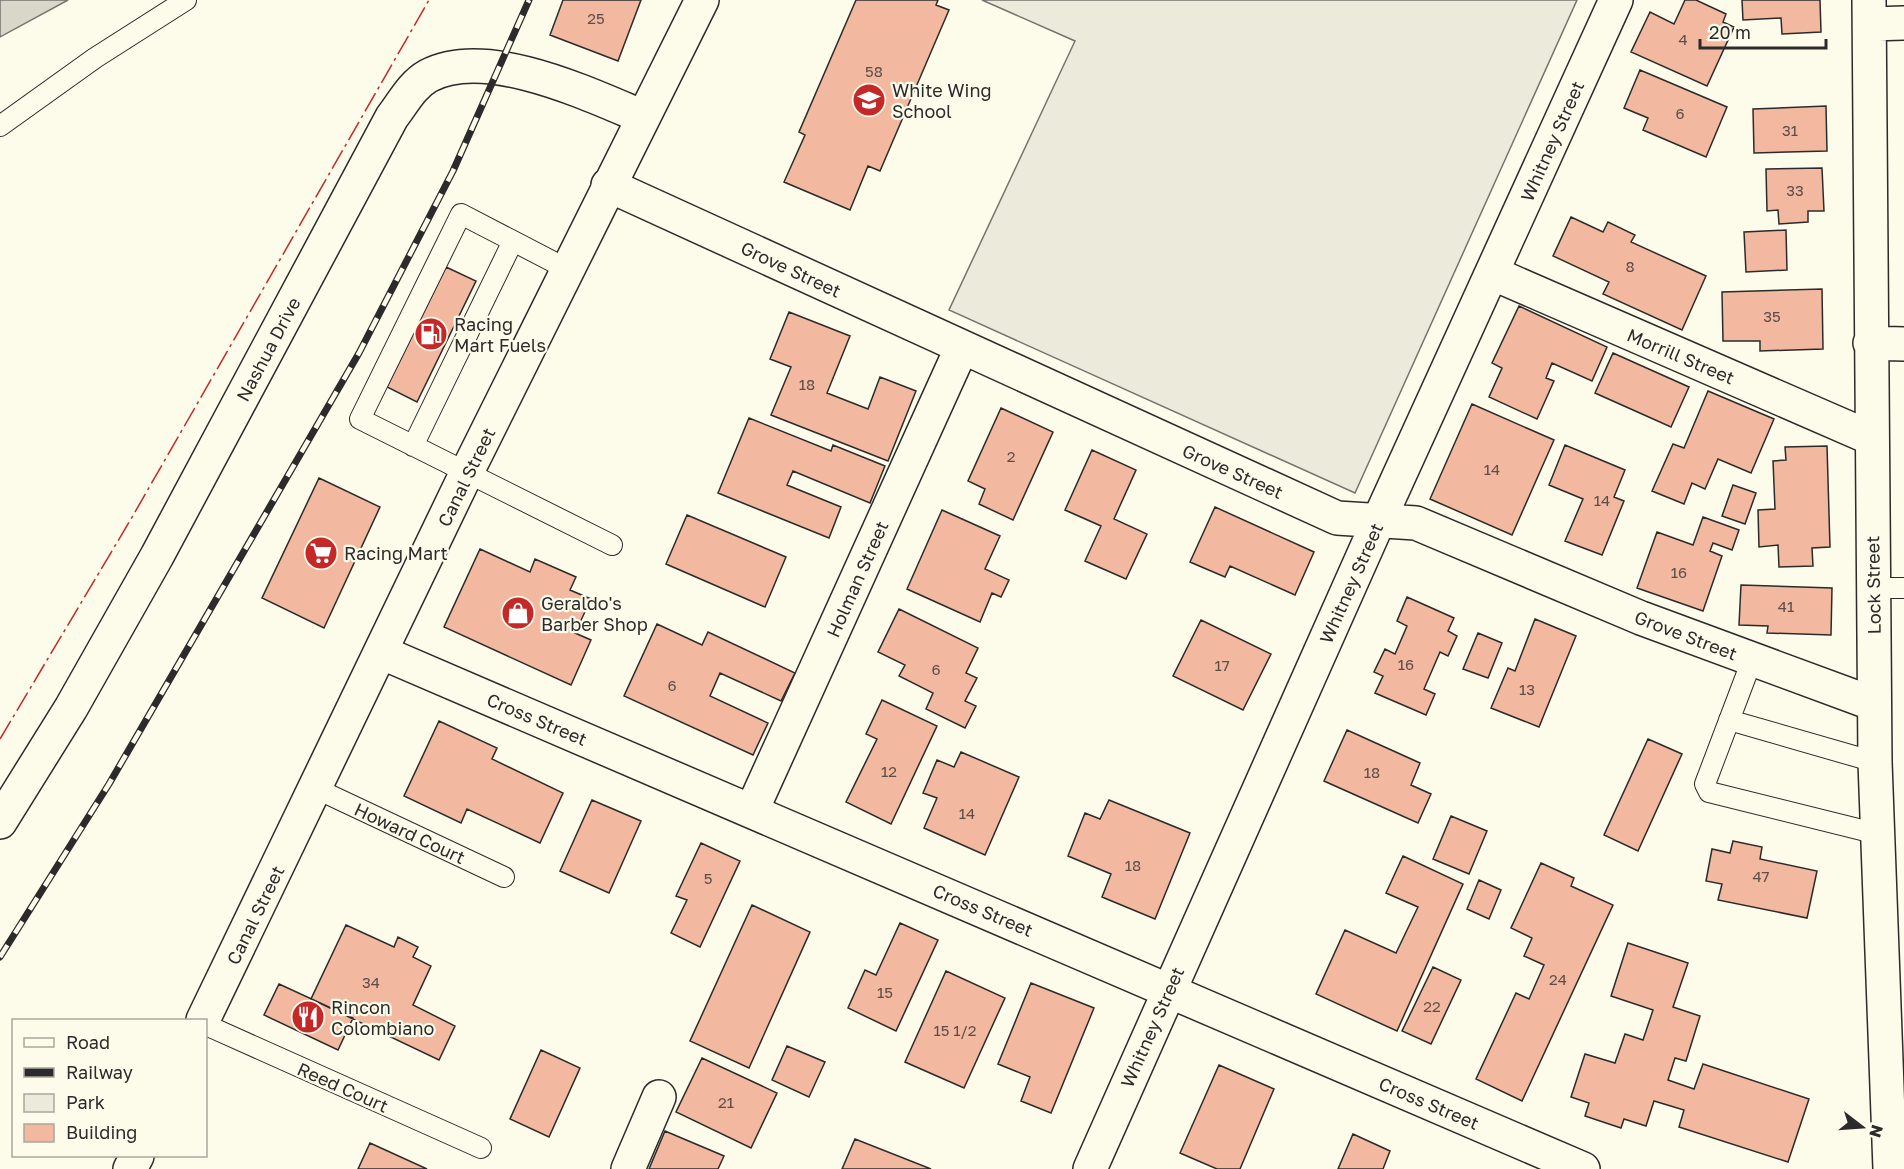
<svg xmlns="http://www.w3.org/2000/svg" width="1904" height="1169" viewBox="0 0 1904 1169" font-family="'Golos Text',sans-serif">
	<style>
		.green { fill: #ecebdb; stroke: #74746e; stroke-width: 1.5 }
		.water { fill: #d8d7c9; stroke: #74746e; stroke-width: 1.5 }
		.building { fill: #f2b8a0; stroke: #2b2b2b; stroke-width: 1.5 }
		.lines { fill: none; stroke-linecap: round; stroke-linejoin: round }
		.lane-casing { stroke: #2b2b2b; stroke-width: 22 }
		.street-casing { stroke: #2b2b2b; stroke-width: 36 }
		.secondary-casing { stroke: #2b2b2b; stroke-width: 36 }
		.lane { stroke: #fdfbea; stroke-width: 20 }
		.street { stroke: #fdfbea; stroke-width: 33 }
		.secondary { stroke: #fdfbea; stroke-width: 33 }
		.rail-casing { stroke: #2b2b2b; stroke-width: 7 }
		.rail { stroke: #fdfbea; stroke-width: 4.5; stroke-dasharray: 14; stroke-linecap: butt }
		.power { stroke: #c62828; stroke-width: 1.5; stroke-dasharray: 21 4.5 3 4.5; stroke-linecap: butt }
		.labels { text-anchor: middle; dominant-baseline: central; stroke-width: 4.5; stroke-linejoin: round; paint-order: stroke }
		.number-label { font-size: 15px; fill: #5d4e48 }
		.poi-label { font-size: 18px; fill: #2b2b2b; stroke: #fdfbea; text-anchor: start }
		.street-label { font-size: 18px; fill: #2b2b2b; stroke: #fdfbea }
	</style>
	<rect width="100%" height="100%" fill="#fdfbea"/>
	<!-- green -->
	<path class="green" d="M982,0H1577L1355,493L949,310L1075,41Z"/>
	<!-- water -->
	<path class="water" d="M0,0H68L0,37Z"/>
	<!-- building -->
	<path class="building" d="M563,0H641L618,61L550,35Z
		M856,0H938L936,5L949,10L880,171L868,166L850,210L784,182L805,135L799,132Z
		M1685,0H1696L1726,14L1723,22L1734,27L1707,86L1631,52L1650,12L1674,24Z
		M1742,0H1820L1821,32L1782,34L1781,18L1743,20Z
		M1640,70L1727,107L1706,157L1643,130L1648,118L1624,108Z
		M1826,106L1827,151L1754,153L1753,109Z
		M1822,168L1824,211H1808V222L1779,224L1778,210L1767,211L1766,169Z
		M1571,217L1603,232L1608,222L1635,235L1631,242L1706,276L1682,330L1603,294L1609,282L1553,256Z
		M1786,230L1787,270L1746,272L1744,232Z
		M446,267L476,281L417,402L387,387Z
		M1822,289L1823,349L1760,351V341H1723L1722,292Z
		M1519,306L1607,347L1592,381L1552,363L1546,378L1554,381L1537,419L1489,397L1502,368L1492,363Z
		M789,312L850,336L827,393L868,409L880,377L916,391L888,461L771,415L791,367L770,359Z
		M1613,353L1689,387L1671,427L1595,393Z
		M1708,391L1774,419L1751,473L1718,459L1705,489L1692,483L1684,504L1652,491L1673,444L1684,448Z
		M1472,404L1554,440L1512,535L1430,499Z
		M1001,408L1053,432L1013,520L979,504L985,489L968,481Z
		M749,418L831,451L833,445L885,466L870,503L793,471L787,485L841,507L829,538L718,493Z
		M1565,445L1625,470L1614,497L1624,501L1602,555L1565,541L1583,499L1549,485Z
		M1827,446L1830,547L1812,548L1813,566L1779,567L1778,545L1759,547L1758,510L1775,509L1773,461L1786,460L1785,447Z
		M1092,450L1136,470L1114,519L1147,534L1126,579L1085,561L1101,526L1065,510Z
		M319,478L380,507L324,628L262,598Z
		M1733,485L1756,493L1745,524L1722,516Z
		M1215,507L1314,552L1295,595L1230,566L1225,577L1190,562Z
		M942,510L1000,536L985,569L1009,580L1001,597L992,593L980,622L907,589Z
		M687,515L786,557L765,607L666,564Z
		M1703,517L1739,530L1732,550L1713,543L1710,551L1722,556L1703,611L1637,588L1657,532L1693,545Z
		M480,549L530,572L535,559L576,577L570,590L591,599L575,633L591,640L571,685L444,627Z
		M1741,585L1832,588L1831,635L1767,633L1768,626L1739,625Z
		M1407,597L1454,618L1448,631L1457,636L1448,656L1440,652L1424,689L1435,694L1426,715L1375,693L1383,676L1374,672L1385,649L1395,654L1407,626L1397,621Z
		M899,609L978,648L966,673L977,678L965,701L976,706L965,728L926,709L933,693L899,676L905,665L878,652Z
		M1535,619L1576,636L1539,727L1491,708L1508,668L1515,671Z
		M1201,620L1271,654L1243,710L1173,676Z
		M657,624L702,645L708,632L795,673L781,701L720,673L710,696L768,723L753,755L624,696Z
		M1478,633L1502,643L1488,678L1463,669Z
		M882,700L937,726L891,824L846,802L877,739L866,734Z
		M439,721L497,748L492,759L563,793L540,843L467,809L461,823L404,796Z
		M1347,730L1420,763L1411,785L1431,794L1418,823L1324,781Z
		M1648,739L1682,754L1638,851L1604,835Z
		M961,752L1019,777L985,855L924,828L937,798L923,793L937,760L954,767Z
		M592,800L641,821L609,893L560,871Z
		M1109,800L1190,833L1155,919L1102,897L1111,874L1068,856L1085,813L1100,819Z
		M1451,816L1487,831L1469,874L1433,859Z
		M1733,841L1762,847L1760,859L1817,871L1807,918L1718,900L1722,884L1706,881L1712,849L1730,853Z
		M701,843L740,861L700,947L671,933L687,900L676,896Z
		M1403,856L1463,884L1397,1031L1316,994L1345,930L1396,953L1418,907L1386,893Z
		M1541,863L1574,878L1571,886L1613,905L1522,1101L1476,1079L1516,993L1529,999L1544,965L1524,956L1532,938L1511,928Z
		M1479,880L1501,890L1489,919L1467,909Z
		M752,905L810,932L749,1068L690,1041Z
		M900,923L938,940L896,1031L848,1008L865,970L876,975Z
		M346,925L394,947L398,937L418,947L413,957L431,966L413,1005L455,1026L439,1060L311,999Z
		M1628,943L1688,963L1673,1007L1700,1016L1686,1061L1675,1058L1668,1080L1694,1089L1703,1064L1809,1099L1788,1162L1679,1127L1684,1110L1654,1101L1646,1126L1624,1119L1621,1128L1585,1116L1589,1103L1571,1097L1585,1054L1615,1063L1625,1034L1643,1040L1653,1010L1611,996Z
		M1433,967L1461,980L1431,1044L1402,1031Z
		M946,971L1005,998L964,1088L905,1062Z
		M1031,983L1094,1008L1051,1113L1021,1101L1030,1077L998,1064Z
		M279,984L353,1018L338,1050L264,1015Z
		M787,1046L825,1062L809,1097L772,1080Z
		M541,1050L580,1068L549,1137L510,1119Z
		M702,1058L777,1093L751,1148L676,1112Z
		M1219,1065L1274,1089L1240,1169H1217L1180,1153Z
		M665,1131L724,1156L718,1169H649Z
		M1353,1134L1390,1151L1383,1169H1338Z
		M855,1139L931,1169H842Z
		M370,1143L427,1169H358Z"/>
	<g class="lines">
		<!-- lane casing -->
		<g class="lane-casing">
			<path id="lane" d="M0,126L95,58L186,0
				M567,269L461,214L360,419L612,545
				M413,446L513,241
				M1874,588H1904
				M1752,660L1705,784L1709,792L1878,834
				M1729,720L1875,762
				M317,789L504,877
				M206,1025L481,1148"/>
		</g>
		<!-- street casing -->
		<g class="street-casing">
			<path id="street" d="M1869,0L1875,762L1890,1169
				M1870,24L1904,23
				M608,185L1337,518L1416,523L1641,618L1874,704
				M1492,273L1871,438
				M1870,343L1904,344
				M383,653L1583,1169
				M752,810L962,347
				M0,822L71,708L157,556L392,117C403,103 412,85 428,76C486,45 588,94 643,117
				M628,1169L659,1097
				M1090,1169L1379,520L1616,0"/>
		</g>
		<!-- secondary casing -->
		<g class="secondary-casing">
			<path id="secondary" d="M203,1020L466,474L702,0
				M130,1169L137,1156"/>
		</g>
		<!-- lane -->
		<use href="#lane" class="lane"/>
		<!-- street -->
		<use href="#street" class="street"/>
		<!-- secondary -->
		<use href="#secondary" class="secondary"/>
		<!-- rail casing -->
		<g class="rail-casing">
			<path id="rail" d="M0,957L109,784L359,353L453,171L529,0"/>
		</g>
		<!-- rail -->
		<use href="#rail" class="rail"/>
		<!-- power -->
		<path class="power" d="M0,739L131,519L429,0"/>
	</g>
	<!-- icons -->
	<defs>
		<g id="school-disc" transform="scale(1.725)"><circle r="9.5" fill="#c62828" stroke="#fdfbea"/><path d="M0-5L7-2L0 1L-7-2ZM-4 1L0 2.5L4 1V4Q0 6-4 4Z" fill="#fff"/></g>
		<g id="fuel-disc" transform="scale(1.725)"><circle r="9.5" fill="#c62828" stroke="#fdfbea"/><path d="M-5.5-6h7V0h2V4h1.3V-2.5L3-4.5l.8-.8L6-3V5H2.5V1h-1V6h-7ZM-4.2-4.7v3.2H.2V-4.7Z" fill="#fff"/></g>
		<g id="supermarket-disc" transform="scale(1.725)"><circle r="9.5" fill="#c62828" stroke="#fdfbea"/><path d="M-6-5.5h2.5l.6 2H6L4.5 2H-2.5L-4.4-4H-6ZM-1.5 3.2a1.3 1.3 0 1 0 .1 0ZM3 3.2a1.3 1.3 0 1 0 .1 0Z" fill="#fff"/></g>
		<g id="shop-disc" transform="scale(1.725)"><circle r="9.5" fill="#c62828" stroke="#fdfbea"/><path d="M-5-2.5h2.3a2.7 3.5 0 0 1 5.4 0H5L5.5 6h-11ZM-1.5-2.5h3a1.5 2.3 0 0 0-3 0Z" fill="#fff"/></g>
		<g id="restaurant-disc" transform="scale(1.725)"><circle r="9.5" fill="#c62828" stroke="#fdfbea"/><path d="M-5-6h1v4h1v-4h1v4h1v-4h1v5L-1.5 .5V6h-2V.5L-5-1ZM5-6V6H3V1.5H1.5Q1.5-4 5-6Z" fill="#fff"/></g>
	</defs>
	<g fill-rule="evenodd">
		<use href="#school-disc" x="869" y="100"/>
		<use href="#fuel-disc" x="431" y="334"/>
		<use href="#supermarket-disc" x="321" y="553"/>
		<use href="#shop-disc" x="518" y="613"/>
		<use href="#restaurant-disc" x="308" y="1017"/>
	</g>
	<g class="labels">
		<!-- number labels -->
		<g class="number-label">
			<text x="596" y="18">25</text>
			<text x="1683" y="39">4</text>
			<text x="874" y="71">58</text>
			<text x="1680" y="113">6</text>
			<text x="1790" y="130">31</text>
			<text x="1795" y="190">33</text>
			<text x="1630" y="266">8</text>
			<text x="1772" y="316">35</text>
			<text x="807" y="384">18</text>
			<text x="1011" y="456">2</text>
			<text x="1492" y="469">14</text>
			<text x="1602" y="500">14</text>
			<text x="1679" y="572">16</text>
			<text x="1786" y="606">41</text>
			<text x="1406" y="664">16</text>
			<text x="1222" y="665">17</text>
			<text x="936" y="669">6</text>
			<text x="672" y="685">6</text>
			<text x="1527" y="689">13</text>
			<text x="889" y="771">12</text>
			<text x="1372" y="772">18</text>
			<text x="967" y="813">14</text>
			<text x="1133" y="865">18</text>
			<text x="1761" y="876">47</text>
			<text x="708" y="878">5</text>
			<text x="1558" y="979">24</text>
			<text x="371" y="982">34</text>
			<text x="885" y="992">15</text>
			<text x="1432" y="1006">22</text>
			<text x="955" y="1030">15 1/2</text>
			<text x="726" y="1102">21</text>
		</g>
		<!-- poi labels -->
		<g class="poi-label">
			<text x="892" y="90">White Wing<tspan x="892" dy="21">School</tspan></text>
			<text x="454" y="324">Racing<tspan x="454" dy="21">Mart Fuels</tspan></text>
			<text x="344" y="553">Racing Mart</text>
			<text x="541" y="603">Geraldo's<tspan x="541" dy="21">Barber Shop</tspan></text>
			<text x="331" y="1007">Rincon<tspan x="331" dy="21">Colombiano</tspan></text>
		</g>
		<!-- street labels -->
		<g class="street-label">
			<text transform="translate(1552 141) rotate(-66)">Whitney Street</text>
			<text transform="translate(791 269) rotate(25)">Grove Street</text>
			<text transform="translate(268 349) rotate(-62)">Nashua Drive</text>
			<text transform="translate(1681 356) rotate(23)">Morrill Street</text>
			<text transform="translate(1233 471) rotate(24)">Grove Street</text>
			<text transform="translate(466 477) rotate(-64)">Canal Street</text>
			<text transform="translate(857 579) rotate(-66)">Holman Street</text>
			<text transform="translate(1351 583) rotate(-66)">Whitney Street</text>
			<text transform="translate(1873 585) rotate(-91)">Lock Street</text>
			<text transform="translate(1686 635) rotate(21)">Grove Street</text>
			<text transform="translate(537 719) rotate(23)">Cross Street</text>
			<text transform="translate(410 833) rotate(25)">Howard Court</text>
			<text transform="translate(983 910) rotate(23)">Cross Street</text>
			<text transform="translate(255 915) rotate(-64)">Canal Street</text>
			<text transform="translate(1152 1027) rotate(-66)">Whitney Street</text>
			<text transform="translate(343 1087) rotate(24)">Reed Court</text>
			<text transform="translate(1429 1103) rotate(23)">Cross Street</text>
		</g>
	</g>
	<!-- legend -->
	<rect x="12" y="1019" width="195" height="138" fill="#fdfbea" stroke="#a9a89e" stroke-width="1.5"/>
	<rect x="24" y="1038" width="30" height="9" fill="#fdfbea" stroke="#a9a89e" stroke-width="1.5"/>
	<text x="66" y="1049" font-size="18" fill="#2b2b2b">Road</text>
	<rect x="24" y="1068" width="30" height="9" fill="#2b2b2b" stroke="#a9a89e" stroke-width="1.5"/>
	<text x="66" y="1079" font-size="18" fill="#2b2b2b">Railway</text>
	<rect x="24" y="1094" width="30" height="18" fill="#ecebdb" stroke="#a9a89e" stroke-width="1.5"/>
	<text x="66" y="1109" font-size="18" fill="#2b2b2b">Park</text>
	<rect x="24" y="1124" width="30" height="18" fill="#f2b8a0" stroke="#a9a89e" stroke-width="1.5"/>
	<text x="66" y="1139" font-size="18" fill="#2b2b2b">Building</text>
	<!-- north arrow -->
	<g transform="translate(1862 1127) rotate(107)" stroke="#fdfbea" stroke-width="4.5" paint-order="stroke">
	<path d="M0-4.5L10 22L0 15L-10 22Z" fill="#2b2b2b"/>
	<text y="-9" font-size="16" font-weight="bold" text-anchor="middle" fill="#2b2b2b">N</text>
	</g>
	<!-- scale -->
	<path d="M1700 39v9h126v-9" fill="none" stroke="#2b2b2b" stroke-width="3"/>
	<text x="1709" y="39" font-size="18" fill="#2b2b2b" stroke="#fdfbea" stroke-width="4.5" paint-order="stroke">20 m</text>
</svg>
